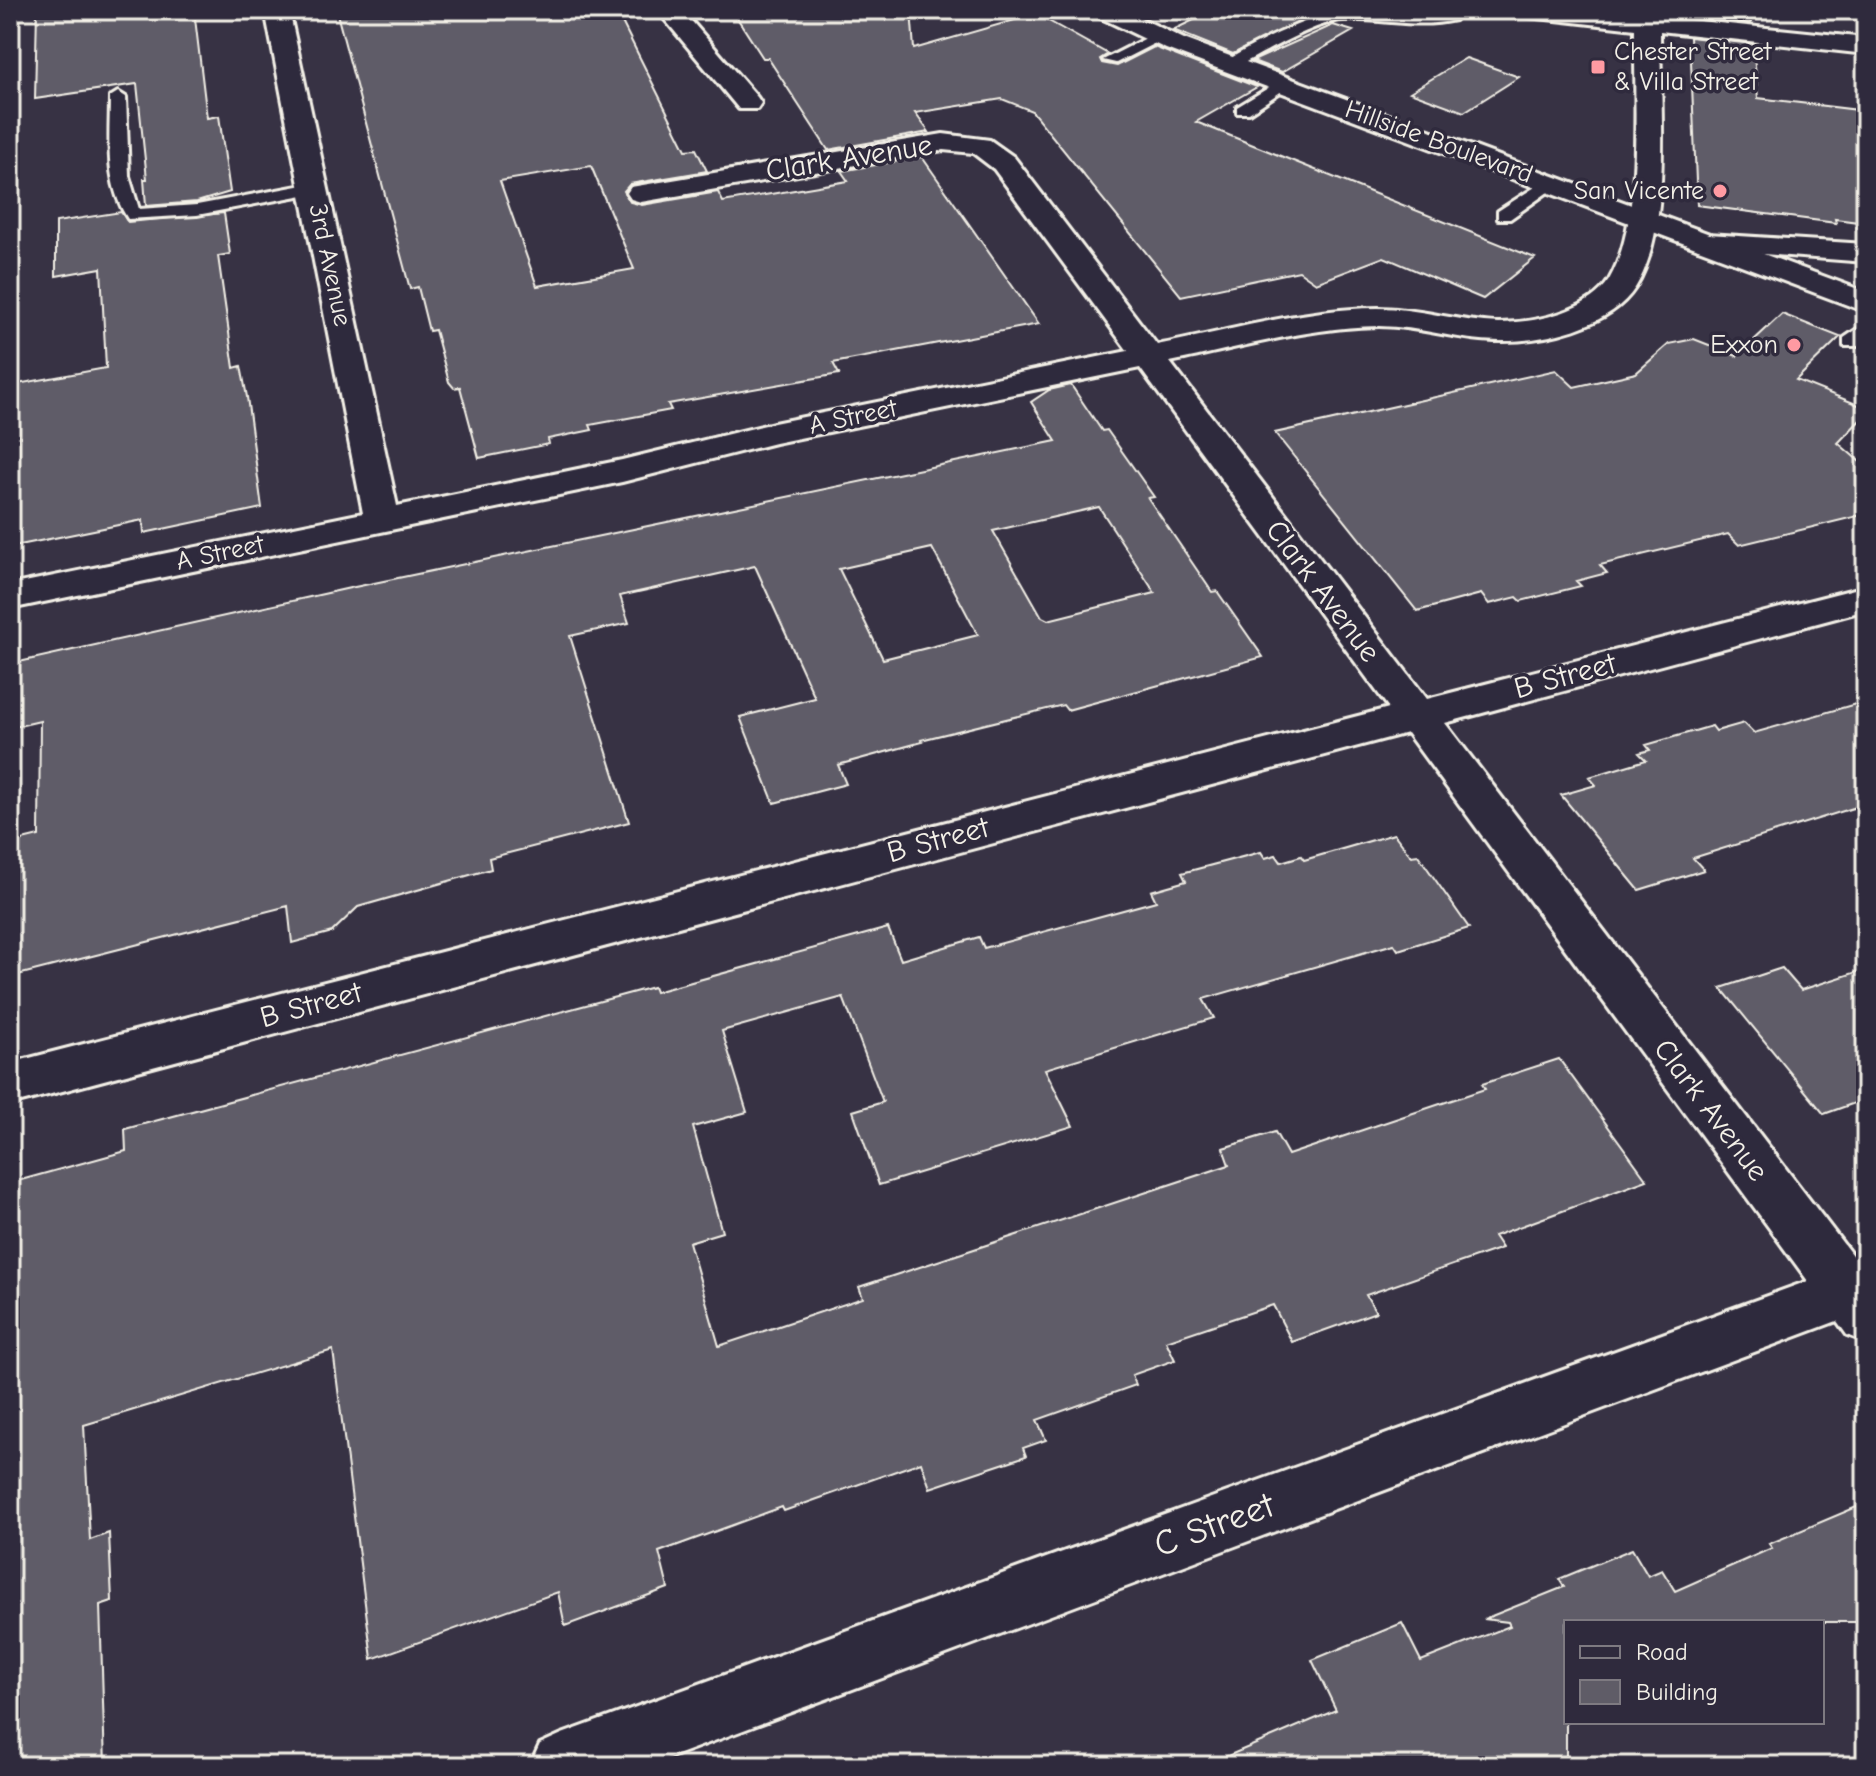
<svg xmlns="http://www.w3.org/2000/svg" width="1876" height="1776" viewBox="0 0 1876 1776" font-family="'Comic Neue',sans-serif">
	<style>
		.building { fill: #5f5c67; stroke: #f4f1e8; stroke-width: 2; fill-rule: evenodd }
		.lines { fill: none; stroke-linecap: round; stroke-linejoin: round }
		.service-casing { stroke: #f4f1e8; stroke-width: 6 }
		.minor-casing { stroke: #f4f1e8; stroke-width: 6 }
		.secondary-casing { stroke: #f4f1e8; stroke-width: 6 }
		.service { fill: #2f2a3d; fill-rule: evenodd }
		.minor { fill: #2f2a3d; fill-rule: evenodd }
		.secondary { fill: #2f2a3d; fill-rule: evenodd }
		.poi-dot { fill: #ff9aa2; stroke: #2f2a3d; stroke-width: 3 }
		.labels { text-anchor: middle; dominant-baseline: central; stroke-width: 7; stroke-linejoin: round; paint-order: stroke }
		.far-poi-label { font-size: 26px; fill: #f4f1e8; stroke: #2f2a3d; text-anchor: end }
		.far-street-label { font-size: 26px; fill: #f4f1e8; stroke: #2f2a3d }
		.street-label { font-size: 30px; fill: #f4f1e8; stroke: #2f2a3d }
		.near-street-label { font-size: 36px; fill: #f4f1e8; stroke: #2f2a3d }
	</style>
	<rect width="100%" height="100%" fill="#373244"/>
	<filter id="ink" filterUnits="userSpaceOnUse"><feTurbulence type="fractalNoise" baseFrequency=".0125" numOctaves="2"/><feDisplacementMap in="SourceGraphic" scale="16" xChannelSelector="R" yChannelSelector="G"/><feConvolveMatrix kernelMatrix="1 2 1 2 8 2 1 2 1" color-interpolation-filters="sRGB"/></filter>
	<g filter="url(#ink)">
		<!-- building -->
		<path class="building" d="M37,10H194L207,118L219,116L230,192L197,202L146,206L144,179H147L137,84L35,99Z
			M336,10H616L686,150L696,149L707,171L630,184L624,191L630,202L642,205L718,192L723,202L848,181L841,171L922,157L1039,324L833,363L839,374L668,404L671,410L590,425L592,430L548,439L549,444L479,458L460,387L454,388L449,382L435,330L429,331L418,287L410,289ZM591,166L634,269L537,286L500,181Z
			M732,10H911L914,49L1036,14L1108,54L1100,59L1102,63L1117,66L1154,47L1257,87L1196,122L1535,258L1483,299L1384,257L1316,283L1299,271L1181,296L1032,111L1002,99L915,113L929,132L828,150L768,58H763Z
			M1214,10H1296L1312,16L1233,54L1173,30Z
			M1689,10H1750L1751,23L1689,17Z
			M1333,25L1353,31L1282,72L1253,61Z
			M1690,37L1753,44L1758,98L1866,111V223L1835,219L1836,223L1697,205Z
			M1466,58L1519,77L1464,112L1410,92Z
			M121,212L128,222L224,213L230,254L218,256L234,368L241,366L247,397L262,508L144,533L143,520L10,547V468L19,466L17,384L106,368L101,268L56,276V222Z
			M1782,314L1840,337L1796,380L1866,408V414L1838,443L1866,467V514L1739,545L1728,534L1600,565L1607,573L1576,581L1581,586L1521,601L1517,597L1489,604L1481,594L1417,611L1275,433L1556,370L1574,387L1636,373L1669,344L1694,339L1737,356Z
			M1071,385L1102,431L1107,430L1154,497L1148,498L1212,592L1217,591L1263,657L1067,710L1063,705L921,740L922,742L838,765L846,784L774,803L740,717L815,698L755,566L620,596L629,623L570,636L629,822L489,858L491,869L358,907L332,932L292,943L288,906L10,977V843L39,836L40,721L10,728V664L350,588L1056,441L1031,402L1049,390ZM1099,507L1155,593L1048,620L1042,617L993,531ZM932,548L978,635L883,659L839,569Z
			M1866,701V804L1693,858L1704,870L1639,890L1561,795L1596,785L1589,777L1646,760L1639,753L1650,750L1646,745L1712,726L1716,731L1744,723L1754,733Z
			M1394,834L1411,856L1418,855L1469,928L1398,950L1394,944L1203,999L1214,1018L1045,1069L1073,1126L879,1185L853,1111L883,1102L843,997L722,1031L747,1112L693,1127L722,1232L689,1242L719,1346L863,1298L859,1287L1229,1165L1223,1148L1275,1132L1288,1155L1485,1089L1482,1084L1559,1059L1647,1180L1494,1236L1502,1248L1366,1295L1376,1312L1292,1342L1273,1305L1166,1341L1175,1360L1132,1375L1136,1385L1037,1420L1046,1440L1023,1448L1026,1456L930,1488L921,1462L784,1511L782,1507L659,1552L668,1588L565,1626L558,1592L372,1659L333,1350L84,1425L90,1540L109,1533L112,1601L100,1605L105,1766H10V1183L126,1151L125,1129L653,987L655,992L888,928L901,960L979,937L984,948L1156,901L1151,891L1186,881L1182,873L1261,852L1265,858L1276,855L1281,862L1301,856L1304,860Z
			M1782,968L1801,990L1866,969V1099L1824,1114L1721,988Z
			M1866,1503V1622H1566V1766H1204L1336,1710L1312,1660L1402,1623L1421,1661L1510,1626L1508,1622L1484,1619L1564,1587L1559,1579L1632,1549L1648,1576L1662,1570L1675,1591L1772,1548L1769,1544Z"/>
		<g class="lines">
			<!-- service casing -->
			<g class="service-casing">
				<path id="service" d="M1445,10H1459L1455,20C1416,29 1382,18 1343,20C1318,21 1259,55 1235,68L1222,65C1236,51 1320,12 1339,11C1374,8 1408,21 1444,14Z
					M1158,32L1165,36L1163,39L1116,63L1103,60Z
					M1283,79L1291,84L1288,87L1249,113H1237V107Z
					M118,92L126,97L129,176L139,209L197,205L314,183L322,188L314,193L197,215L128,219C104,183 110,138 110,97Z
					M1549,178L1557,183L1555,187L1510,219H1498V211Z
					M1866,323V339L1858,346H1844V338Z"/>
			</g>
			<!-- minor casing -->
			<g class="minor-casing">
				<path id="minor" d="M265,10H289L397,506L622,460L774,423L1128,351L994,169L973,153L943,150L641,202L631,199L627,193L631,187L943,134L990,140L1014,157L1157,345C1230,331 1305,308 1378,308C1419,308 1459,322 1499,323C1533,323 1589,312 1609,280C1644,220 1634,99 1635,29L1529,17L1517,10L1636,14V10H1660V17L1866,38V54L1660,31C1660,102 1673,228 1635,288C1610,327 1543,342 1499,341C1459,341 1419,326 1379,326C1309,327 1238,348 1170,362L1427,699L1866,586V610L1445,723L1858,1263L1866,1260V1342L1847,1335L1837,1321L647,1766H530L540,1744L562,1734L1808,1281L1407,733L10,1105V1063L1389,708L1140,368L775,443L622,482L10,609V585L363,513Z
					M657,10H682L757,97L761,103L757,109H739Z
					M1708,234L1866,244V262L1698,249L1693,243L1698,237Z"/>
			</g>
			<!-- secondary casing -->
			<g class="secondary-casing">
				<path id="secondary" d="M1092,10H1124L1184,39L1866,292V312L1166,49L1095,15Z"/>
			</g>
			<!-- service -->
			<use href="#service" class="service"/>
			<!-- minor -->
			<use href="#minor" class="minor"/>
			<!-- secondary -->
			<use href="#secondary" class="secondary"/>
		</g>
	</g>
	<!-- markers -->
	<g class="poi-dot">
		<rect x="1590" y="59" width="16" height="16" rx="4"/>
		<circle cx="1720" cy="191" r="8"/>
		<circle cx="1794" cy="345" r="8"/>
	</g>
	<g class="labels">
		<!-- far-poi labels -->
		<g class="far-poi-label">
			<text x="1614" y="52" text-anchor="start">Chester Street<tspan x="1614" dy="30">&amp; Villa Street</tspan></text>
			<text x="1704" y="191">San Vicente</text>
			<text x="1778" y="345">Exxon</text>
		</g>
		<!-- far-street labels -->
		<g class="far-street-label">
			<text transform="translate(1439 142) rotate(20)">Hillside Boulevard</text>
			<text transform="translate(330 265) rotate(78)">3rd Avenue</text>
			<text transform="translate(853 417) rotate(-12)">A Street</text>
			<text transform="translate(220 553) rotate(-12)">A Street</text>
		</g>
		<!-- street labels -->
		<g class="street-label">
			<text transform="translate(849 158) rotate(-9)">Clark Avenue</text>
			<text transform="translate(1323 591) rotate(53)">Clark Avenue</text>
			<text transform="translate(1565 676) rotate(-15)">B Street</text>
			<text transform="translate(938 840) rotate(-15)">B Street</text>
			<text transform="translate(311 1005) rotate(-15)">B Street</text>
			<text transform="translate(1711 1110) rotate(53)">Clark Avenue</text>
		</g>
		<!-- near-street labels -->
		<g class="near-street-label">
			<text transform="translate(1214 1525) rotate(-20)">C Street</text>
		</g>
	</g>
	<!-- margin -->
	<rect width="1876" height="1776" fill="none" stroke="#2f2a3d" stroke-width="40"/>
	<rect x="20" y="20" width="1836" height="1736" fill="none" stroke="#f4f1e8" stroke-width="3" filter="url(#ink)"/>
	<!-- legend -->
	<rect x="1564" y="1620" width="260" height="104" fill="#2f2a3d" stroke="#7e7a81" stroke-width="2"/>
	<rect x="1580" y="1646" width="40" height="12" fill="#2f2a3d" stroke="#7e7a81" stroke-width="2"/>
	<text x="1636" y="1660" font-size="24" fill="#f4f1e8">Road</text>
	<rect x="1580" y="1680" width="40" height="24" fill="#5f5c67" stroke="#7e7a81" stroke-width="2"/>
	<text x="1636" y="1700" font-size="24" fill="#f4f1e8">Building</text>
</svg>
